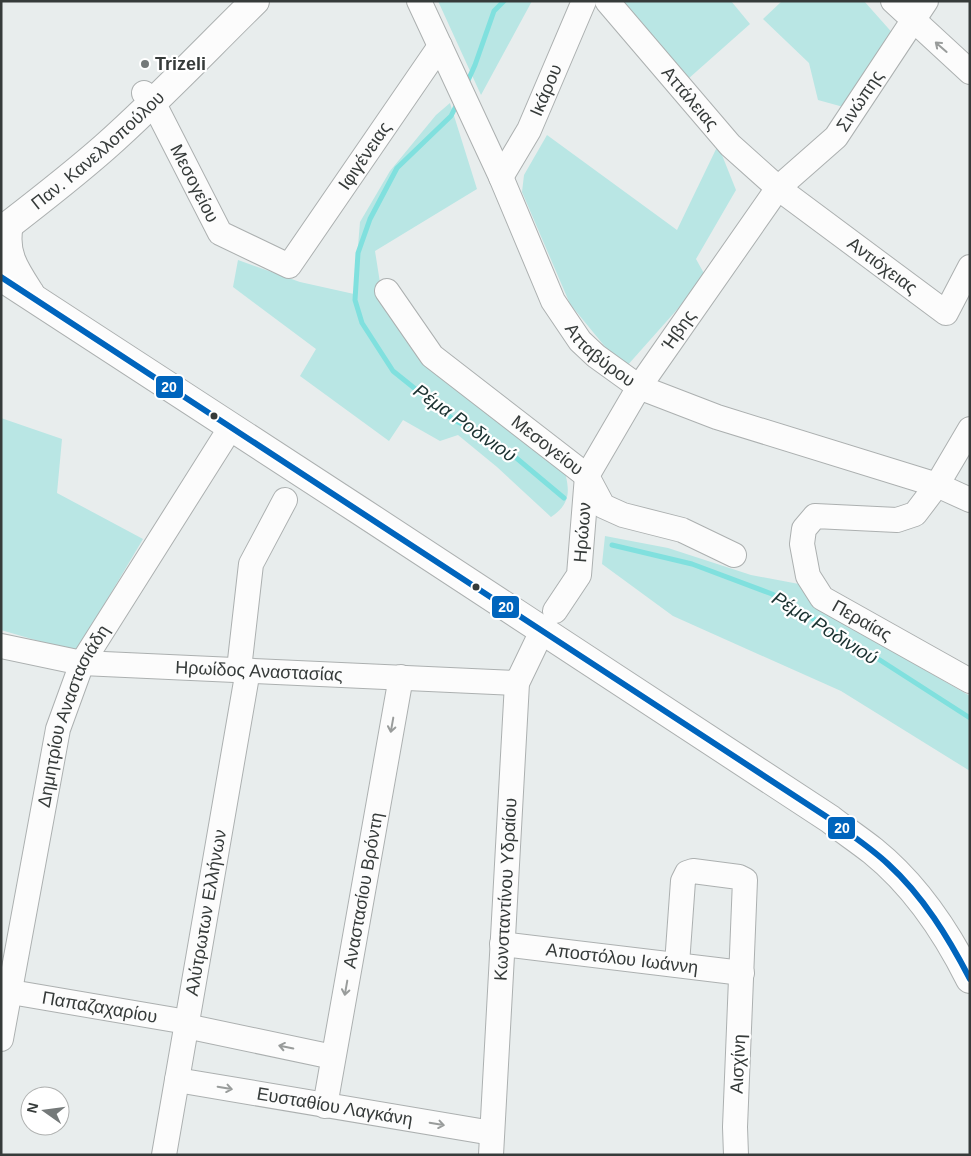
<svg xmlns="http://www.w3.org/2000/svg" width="971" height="1156" viewBox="0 0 971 1156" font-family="Arial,sans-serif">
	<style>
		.green { fill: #b9e6e4 }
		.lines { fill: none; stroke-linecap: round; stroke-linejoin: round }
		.stream { stroke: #80e0de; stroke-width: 5 }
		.minor-casing { stroke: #acb0b0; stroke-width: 26 }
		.major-casing { stroke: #acb0b0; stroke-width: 30 }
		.minor { stroke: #fcfcfc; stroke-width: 24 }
		.major { stroke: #fcfcfc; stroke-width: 28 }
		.bus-1-casing { stroke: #fff; stroke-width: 10 }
		.bus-1 { stroke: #0065bd; stroke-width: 6 }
		.oneway { stroke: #999c9b }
		.poi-dot { fill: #747979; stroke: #fff; stroke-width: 2 }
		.bus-dot { fill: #363b3a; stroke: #fff; stroke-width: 2 }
		.labels { text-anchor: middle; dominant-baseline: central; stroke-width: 4.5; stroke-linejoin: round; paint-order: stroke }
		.poi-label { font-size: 18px; font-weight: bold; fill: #363b3a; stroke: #fff; text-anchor: start }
		.street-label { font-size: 18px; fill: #363b3a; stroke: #fff }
		.water-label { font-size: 19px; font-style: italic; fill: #1b3231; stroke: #fff }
		.line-badge { stroke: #fff; stroke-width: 2 }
		.badge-label { font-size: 14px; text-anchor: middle; font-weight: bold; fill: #fff }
	</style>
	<rect width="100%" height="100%" fill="#e8eded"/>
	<!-- green -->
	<path class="green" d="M438,1H532L481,95Z
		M620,1H731L750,24L688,79Z
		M782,1H864L896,37L847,108L818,100L809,63L763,19Z
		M450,103L477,189L375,251L384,308L429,368L562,460C568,485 575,501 551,517L497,467L458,435L440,441L403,420L389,441L300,376L316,349L233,287L238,260L300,282L354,294L360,222L390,171L436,115Z
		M547,135L677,230L718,145L736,190L696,259L706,277L626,367L611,354L570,304L522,192L524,175Z
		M1,418L62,439L57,493L143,539L76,652L1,630Z
		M605,536L668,548L751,575L799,584L828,614L970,696V771L841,691L673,616L602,564Z"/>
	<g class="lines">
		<!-- stream -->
		<path class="stream" d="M466,85L475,65L494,11L504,1
			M458,102L451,116L397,168L370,219L358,253L355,300L362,323L393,371L454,420L496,441L564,498
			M612,545L692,564L772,594L855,644L970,718"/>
		<!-- minor casing -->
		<g class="minor-casing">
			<g id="minor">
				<path id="s1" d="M419,1L501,177L553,301L580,341L596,356L639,387L717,417L937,485L970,500"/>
				<path id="s2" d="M607,1L730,145L778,188L946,313L970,267"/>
				<path d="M893,1L970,72"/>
				<path id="s3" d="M144,93L153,102L220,233L289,266L440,46"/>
				<path id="s4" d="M501,177L529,130L584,1"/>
				<path id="s5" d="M387,291L432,356L587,476L603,506L623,515L682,530L734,555"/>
				<path id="s6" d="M970,429L937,485L915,514L897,520L815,516L804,529L802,544L808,576L822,598L970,681"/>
				<path id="s7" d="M555,611L579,575L587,476L639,387L778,188L836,137L926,1"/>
				<path id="s8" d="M1,646L82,663L517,683"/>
				<path d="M239,669L251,564L285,500"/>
				<path id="s9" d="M502,944L742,973"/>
				<path d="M677,964L683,881L687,873L693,871L739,877L745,880L735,1127L736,1155"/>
				<path id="s10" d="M11,992L187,1022"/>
				<path d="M186,1026L333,1057"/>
				<path id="s11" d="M1,1039L58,729L82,663L231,427"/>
				<path id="s12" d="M177,1080L492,1133"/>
				<path id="s13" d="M325,1106L401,677"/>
				<path id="s14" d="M164,1155L248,670"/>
				<path id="s15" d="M491,1155L517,683L543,629"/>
			</g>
		</g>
		<!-- major casing -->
		<g class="major-casing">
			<g id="major">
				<path d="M9,225C3,253 15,270 30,293"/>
				<path id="s16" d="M1,231C36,204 71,177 105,147C157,101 205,50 255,1"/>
				<path d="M1,277C278,457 554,637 830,819C844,830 859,840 873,851C915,885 946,931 970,979"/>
			</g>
		</g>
		<!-- minor -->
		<use href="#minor" class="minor"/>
		<!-- major -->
		<use href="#major" class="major"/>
		<!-- bus-1 casing -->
		<g class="bus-1-casing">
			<path id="bus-1" d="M1,277L830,819C849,834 870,847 888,864C923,896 948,937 970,979"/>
		</g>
		<!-- bus-1 -->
		<use href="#bus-1" class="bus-1"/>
	</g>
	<!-- one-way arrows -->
	<defs><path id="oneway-shaft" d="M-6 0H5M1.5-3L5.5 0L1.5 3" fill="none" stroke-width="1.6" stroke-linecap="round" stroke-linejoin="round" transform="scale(1.25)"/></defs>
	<g class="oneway">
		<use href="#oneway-shaft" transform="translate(941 47) rotate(-139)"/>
		<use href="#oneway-shaft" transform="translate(392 725) rotate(100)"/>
		<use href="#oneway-shaft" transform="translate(346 988) rotate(100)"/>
		<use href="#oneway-shaft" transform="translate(286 1047) rotate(-168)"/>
		<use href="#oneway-shaft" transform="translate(225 1088) rotate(10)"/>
		<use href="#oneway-shaft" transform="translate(437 1124) rotate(10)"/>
	</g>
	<!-- markers -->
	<circle class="poi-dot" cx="145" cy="64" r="5"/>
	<g class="bus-dot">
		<circle cx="214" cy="416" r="4.5"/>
		<circle cx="476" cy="587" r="4.5"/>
	</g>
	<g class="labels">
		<!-- poi labels -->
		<g class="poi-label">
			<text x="155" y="64">Trizeli</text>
		</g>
		<!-- street labels -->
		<g class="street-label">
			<text stroke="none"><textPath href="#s4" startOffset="98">Ικάρου</textPath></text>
			<text stroke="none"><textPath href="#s2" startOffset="128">Αττάλειας</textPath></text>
			<text stroke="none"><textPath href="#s7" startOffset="609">Σινώπης</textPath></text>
			<text stroke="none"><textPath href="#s16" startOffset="126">Παν. Κανελλοπούλου</textPath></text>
			<text stroke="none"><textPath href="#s3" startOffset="370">Ιφιγένειας</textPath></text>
			<text stroke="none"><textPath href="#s3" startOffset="104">Μεσογείου</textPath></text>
			<text stroke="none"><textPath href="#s2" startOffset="384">Αντιόχειας</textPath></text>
			<text stroke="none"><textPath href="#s7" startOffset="315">Ήβης</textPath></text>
			<text stroke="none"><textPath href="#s1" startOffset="401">Ατταβύρου</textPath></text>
			<text stroke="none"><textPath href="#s5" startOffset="225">Μεσογείου</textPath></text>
			<text stroke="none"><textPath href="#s7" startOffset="86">Ηρώων</textPath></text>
			<text stroke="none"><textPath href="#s6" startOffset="339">Περαίας</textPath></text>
			<text stroke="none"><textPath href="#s8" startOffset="260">Ηρωίδος Αναστασίας</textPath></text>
			<text stroke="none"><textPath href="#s11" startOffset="332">Δημητρίου Αναστασιάδη</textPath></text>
			<text stroke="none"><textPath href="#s15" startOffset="266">Κωνσταντίνου Υδραίου</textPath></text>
			<text stroke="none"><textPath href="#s13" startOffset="219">Αναστασίου Βρόντη</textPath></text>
			<text stroke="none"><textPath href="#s14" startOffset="246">Αλύτρωτων Ελλήνων</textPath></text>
			<text stroke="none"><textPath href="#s9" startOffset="121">Αποστόλου Ιωάννη</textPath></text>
			<text stroke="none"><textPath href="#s10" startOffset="90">Παπαζαχαρίου</textPath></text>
			<text transform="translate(738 1064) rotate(-87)">Αισχίνη</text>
			<text stroke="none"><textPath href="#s12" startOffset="160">Ευσταθίου Λαγκάνη</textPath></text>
		</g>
		<!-- water labels -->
		<g class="water-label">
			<text transform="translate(465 423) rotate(35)">Ρέμα Ροδινιού</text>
			<text transform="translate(825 628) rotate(32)">Ρέμα Ροδινιού</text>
		</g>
	</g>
	<g class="line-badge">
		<rect x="155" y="375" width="29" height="24" rx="5" fill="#0065bd"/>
		<rect x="491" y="595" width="29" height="24" rx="5" fill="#0065bd"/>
		<rect x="827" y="816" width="29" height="24" rx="5" fill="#0065bd"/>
	</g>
	<g class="badge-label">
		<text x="169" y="392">20</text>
		<text x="506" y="612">20</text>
		<text x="842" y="833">20</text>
	</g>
	<!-- border -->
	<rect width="971" height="1156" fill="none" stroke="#363b3a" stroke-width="5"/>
	<!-- north arrow -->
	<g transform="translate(45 1111) rotate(284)"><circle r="24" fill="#ffffff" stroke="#afb1b0"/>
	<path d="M0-4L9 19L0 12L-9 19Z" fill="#747979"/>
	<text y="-8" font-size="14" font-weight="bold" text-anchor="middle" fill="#363b3a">N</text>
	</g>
</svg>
